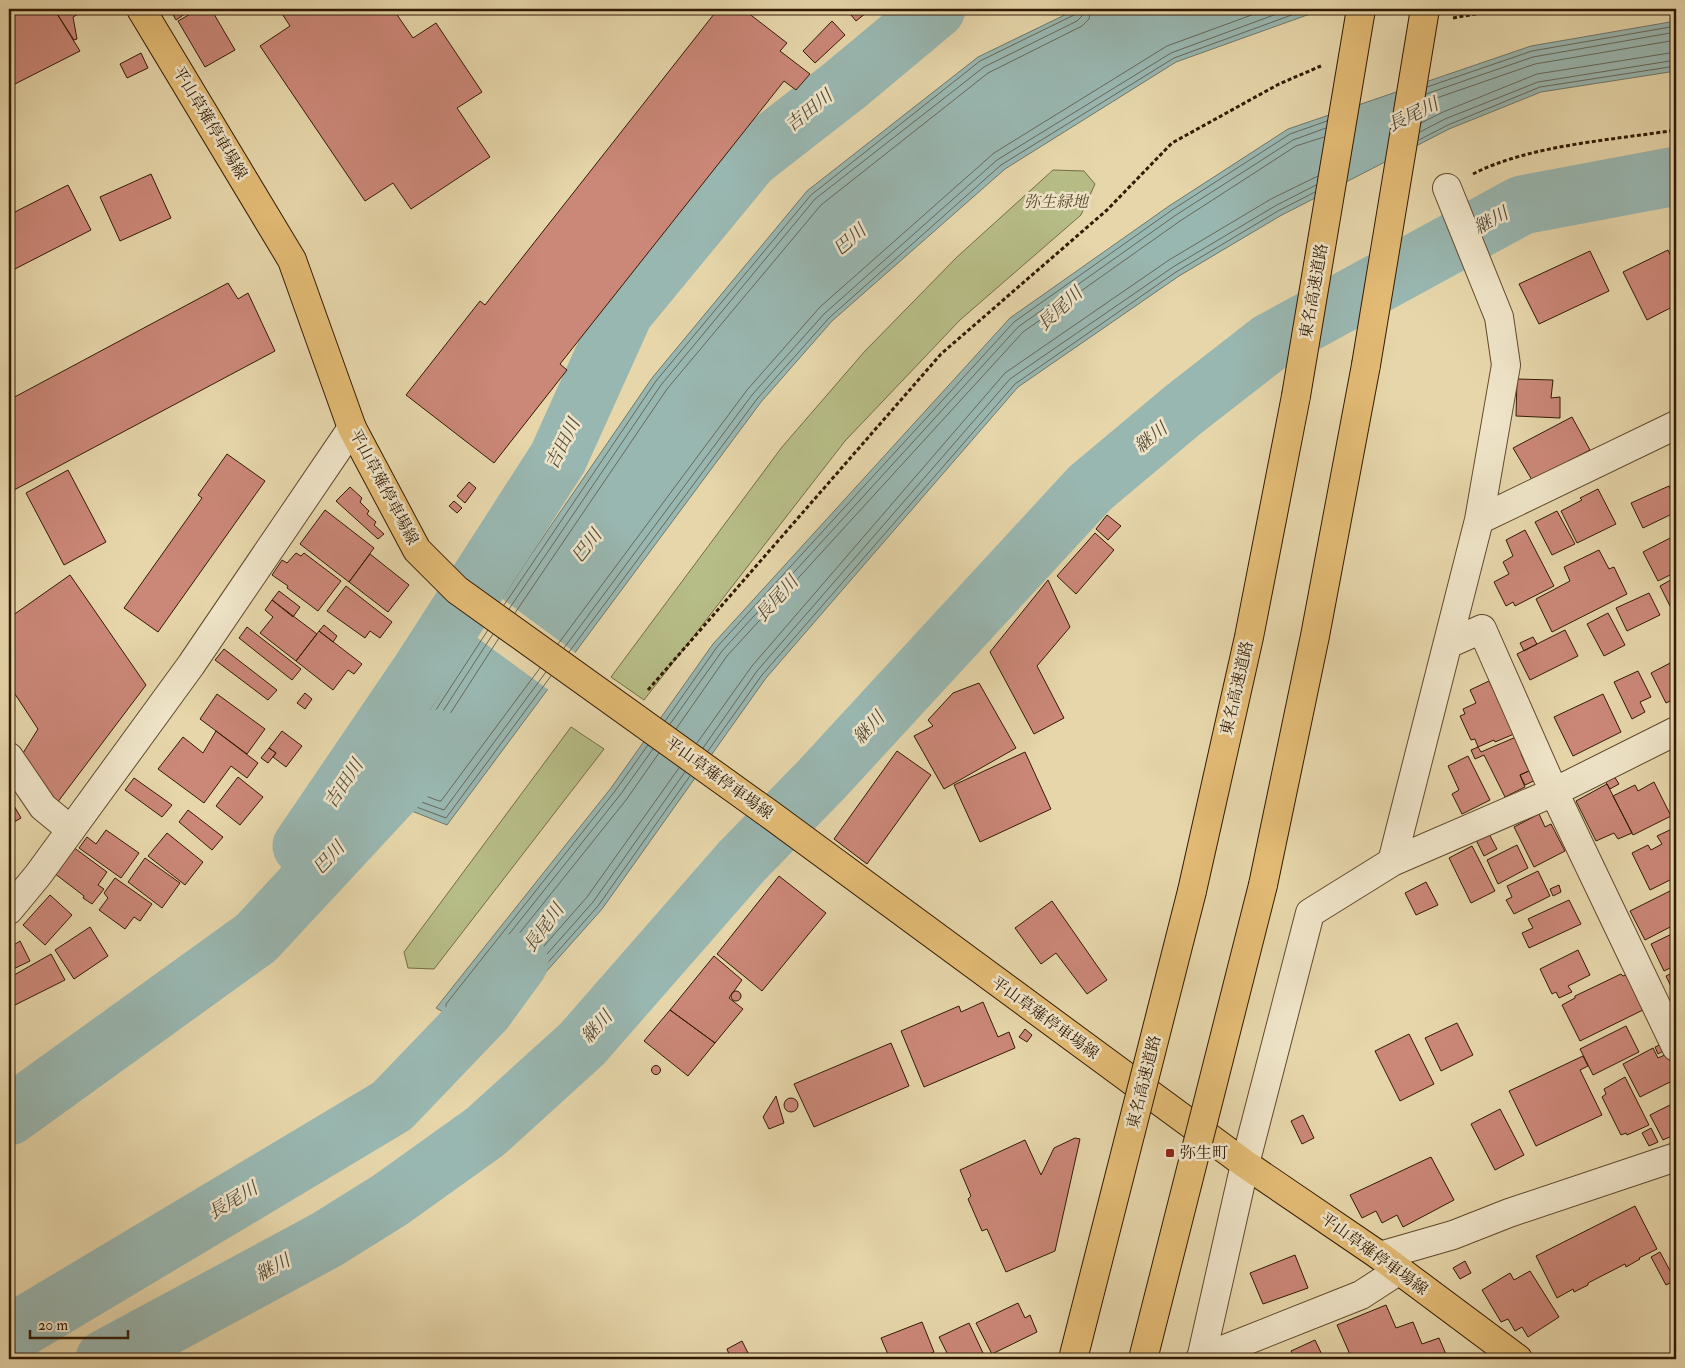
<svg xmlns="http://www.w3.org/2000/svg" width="1685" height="1368" viewBox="0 0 1685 1368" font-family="'IM FELL Double Pica','Noto Serif JP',serif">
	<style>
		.green { fill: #b7bd87; stroke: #756c44 }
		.water { fill: #99b7b1; stroke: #70786b }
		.pier { fill: #e6d6aa }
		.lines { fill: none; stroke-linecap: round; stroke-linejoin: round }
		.shore { stroke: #66685a; stroke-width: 1 }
		.river { stroke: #99b7b1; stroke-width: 59 }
		.building { fill: #cb8778; stroke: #331a02 }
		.minor-casing { stroke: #60492c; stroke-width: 30 }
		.major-casing { stroke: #331a02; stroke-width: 30 }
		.highway-casing { stroke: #331a02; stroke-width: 30 }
		.path { stroke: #331a02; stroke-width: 3; stroke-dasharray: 4 2.5; stroke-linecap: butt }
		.minor { stroke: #efe4c8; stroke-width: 28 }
		.major { stroke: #e3bb75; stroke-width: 28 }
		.highway { stroke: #e3bb75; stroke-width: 28 }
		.highway-bridge-casing { stroke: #331a02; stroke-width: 30; stroke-linecap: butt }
		.highway-bridge { stroke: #e3bb75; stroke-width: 28 }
		.poi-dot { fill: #8f2418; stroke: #efe4c8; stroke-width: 2 }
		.labels { text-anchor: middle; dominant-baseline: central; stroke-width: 5; stroke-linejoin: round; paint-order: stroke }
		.street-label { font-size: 16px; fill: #331a02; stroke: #efe4c8 }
		.park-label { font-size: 16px; font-style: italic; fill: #5b4b2a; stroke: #efe4c8 }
		.poi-label { font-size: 16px; fill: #331a02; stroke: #efe4c8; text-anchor: start }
		.water-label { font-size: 18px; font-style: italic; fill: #524937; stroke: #efe4c8 }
	</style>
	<rect width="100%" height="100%" fill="#e6d6aa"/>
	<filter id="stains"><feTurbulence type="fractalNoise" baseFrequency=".004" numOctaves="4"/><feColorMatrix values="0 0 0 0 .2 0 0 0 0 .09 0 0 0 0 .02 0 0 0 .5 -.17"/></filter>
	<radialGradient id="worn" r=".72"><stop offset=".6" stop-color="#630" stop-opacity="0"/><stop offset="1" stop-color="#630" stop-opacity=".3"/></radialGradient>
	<!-- green -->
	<path class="green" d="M1053,170L1084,171L1095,184L1081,215L960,320L845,441L644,700L611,677L782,447L865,351L957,257Z
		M571,727L604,749L434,969L408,968L404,952Z"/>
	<!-- water -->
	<path class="water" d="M1077,9H1324L1176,62L1005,169L832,321L761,402L447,825L374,796L528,559L652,378L807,191L978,57Z
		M1676,21V71L1541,92L1449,129L1280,216L1179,276L1018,387L766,678L602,909L488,1037L436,1008L611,788L713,644L1010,318L1169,206L1288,129L1531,46Z"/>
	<!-- pier -->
	<path class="pier" d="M500,597L577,654L550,691L475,636Z"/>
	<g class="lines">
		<!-- shore -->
		<path class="shore" d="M1427,87L1532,51L1676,26
			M1426,94L1533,57L1676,32
			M1425,102L1535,64L1676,40
			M1421,123L1443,112L1537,74L1676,52
			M1420,132L1445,119L1538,82L1676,60
			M1419,140L1448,125L1540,87L1676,66
			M504,605L656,381L811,195L980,61L1074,15L1077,9
			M509,609L661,385L815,199L984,67L1077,21L1082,16L1084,9
			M515,613L667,389L821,205L988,73L1082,26L1089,19L1091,9
			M488,630L383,791L384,795L446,818L551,676
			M493,634L393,788V792L444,810L546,672
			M499,638L404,785L405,788L439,801H441L540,668
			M558,644L747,390L820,307L994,153L1167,46L1268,9
			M564,648L752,395L824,314L997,160L1171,53L1290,9
			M569,652L757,399L829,318L1001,165L1174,58L1308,9
			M665,721L717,647L1014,322L1172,210L1290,134L1327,121
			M670,724L722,651L1018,327L1176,215L1293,140L1326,128
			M676,729L727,656L1023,332L1180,221L1296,146L1324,137
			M697,743L752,666L1005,373L1169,260L1271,199L1318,176
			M648,745L615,791L446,1004V1008L485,1030H488L598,906L690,776
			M703,748L757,671L1010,379L1173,267L1275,206L1316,185
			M653,749L620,795L455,1002L456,1006L484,1022H487L593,902L685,772
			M708,751L762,675L1015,384L1176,272L1278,211L1315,192
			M659,753L626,800L466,1000L467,1004L483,1013L486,1012L587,897L679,768"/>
		<!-- river -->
		<path class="river" d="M302,846L423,668L558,458L624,312L750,159L845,85L936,9
			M9,1116L256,938L412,770L436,739
			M9,1335L392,1106L484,1010L519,962
			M105,1359L326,1240L390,1200L485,1132L582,1044L742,861L821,780L1090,488L1183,410L1269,343L1522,205L1676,176"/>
	</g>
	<!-- building -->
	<path class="building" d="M9,9H54L80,51L9,87Z
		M54,9H82L84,11L73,17L77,39L74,40Z
		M170,9H192L176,20Z
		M199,9H211L235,50L205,67L178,21Z
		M279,9H393L413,38L436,23L482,92L457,108L490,157L411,209L393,183L365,201L260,46L290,26Z
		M718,9H743L787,43L780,51L810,74L796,90L784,81L560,364L567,370L494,463L406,395L480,301L485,305Z
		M846,9H871L856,21Z
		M832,21L845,35L815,63L803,51Z
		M141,53L148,68L127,78L120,64Z
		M151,174L171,218L120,241L100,197Z
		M68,185L91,230L9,272V215Z
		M1668,250L1676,267V305L1647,320L1623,272Z
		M1590,251L1609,291L1539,324L1519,284Z
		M228,283L238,299L248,293L275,351L14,490L9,481V400Z
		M1517,379L1553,380L1551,398L1560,397V418L1516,416Z
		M1572,417L1590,450L1532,480L1513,448Z
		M227,454L265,481L158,632L124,608L202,498L198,495Z
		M68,470L106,542L64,565L26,493Z
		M469,482L476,488L465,503L457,496Z
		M1669,486L1673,495L1676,494V517L1674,513L1643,528L1631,503Z
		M350,487L362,498L360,502L369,511L367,514L376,522L374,525L384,534L378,539L336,501Z
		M1598,489L1616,524L1577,543L1561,511L1582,500L1580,498Z
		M454,501L462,508L457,513L449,506Z
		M325,510L374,548L349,582L300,544Z
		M1557,511L1575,544L1552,555L1535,522Z
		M1107,515L1121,526L1108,540L1096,529Z
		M1525,530L1554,586L1515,606L1513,602L1506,606L1494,582L1509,574L1503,562L1513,556L1506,540Z
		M1095,533L1114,550L1076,594L1057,576Z
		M1676,535V572L1658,581L1643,552Z
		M1599,550L1609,569L1614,567L1627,594L1552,632L1536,599L1570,581L1564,567Z
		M296,553L301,556L304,553L341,581L318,611L287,588L288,586L272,575L282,560L287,563Z
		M370,554L409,585L388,612L349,582Z
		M70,575L146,685L57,803L23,753L38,729L9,685V618Z
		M1676,577V613L1674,614L1660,586Z
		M1048,580L1070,627L1037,666L1064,718L1034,734L990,652Z
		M346,586L392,622L380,638L370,631L365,638L327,611Z
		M279,591L300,607L293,617L272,600Z
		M1649,593L1660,615L1627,631L1616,608Z
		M272,600L317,634L296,661L260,633L273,617L265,610Z
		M1608,613L1625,645L1604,656L1587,624Z
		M324,625L337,636L333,642L319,631Z
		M247,627L301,669L292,680L239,638Z
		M1565,630L1578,656L1530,680L1517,654Z
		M319,631L362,664L354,674L348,670L333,690L296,661Z
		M1533,637L1537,644L1524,651L1520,643Z
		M224,649L277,690L268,700L215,660Z
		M1676,660V698L1666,703L1651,673Z
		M1638,671L1651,697L1640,702L1645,712L1632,719L1614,682Z
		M1489,681L1514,734L1495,742L1494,740L1478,747L1475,739L1471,740L1460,716L1465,714L1463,709L1476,703L1470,690Z
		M979,683L1016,748L944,789L914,736L933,726L928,720L953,693Z
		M305,693L312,699L305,709L297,703Z
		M217,694L265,729L247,754L200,719Z
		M1603,694L1621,732L1573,756L1554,717Z
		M216,731L258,763L247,778L231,766L204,803L158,769L183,737L203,753Z
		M282,731L302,746L286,767L273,757L276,753L269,748Z
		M1516,737L1524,753L1521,754L1529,771L1520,775L1525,787L1505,797L1484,755L1475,759L1471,750L1478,747L1481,752Z
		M269,748L276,753L268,763L261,758Z
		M897,751L931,775L867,864L834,839Z
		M1025,752L1051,809L980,842L954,785Z
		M1468,756L1490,800L1462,814L1452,794L1459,790L1448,766Z
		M1533,769L1538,779L1525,785L1520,775Z
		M1614,776L1619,784L1610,789L1605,781Z
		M238,777L263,797L240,825L216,806Z
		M134,778L172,805L162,817L125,790Z
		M1654,782L1671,816L1633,835L1613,796L1635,785L1638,791Z
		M1607,784L1632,833L1618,839L1614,833L1596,841L1576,801Z
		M9,797L21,818L9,825Z
		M1676,801V816L1670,804Z
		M188,810L223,837L212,850L179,822Z
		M1539,814L1545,827L1551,824L1565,851L1534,867L1514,827Z
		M1674,828L1676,833V877L1650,890L1632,853L1648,845L1651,850L1662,844L1657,836Z
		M106,830L139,853L121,878L79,848L87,837L96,844Z
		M167,833L203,862L185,885L148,856Z
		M1489,834L1497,849L1484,856L1476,840Z
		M1517,845L1528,868L1498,884L1487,860Z
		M1472,846L1495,891L1471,903L1449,858Z
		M73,847L107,872L98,885L104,889L92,904L83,898L84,896L54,873Z
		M145,858L180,883L162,908L128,882Z
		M1538,871L1550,896L1514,914L1506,900L1512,897L1507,886Z
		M779,876L826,913L762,991L717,954Z
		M115,878L152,904L140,921L134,917L125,929L99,910L108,898L104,893Z
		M1426,882L1438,905L1416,915L1405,893Z
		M1559,885L1561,892L1553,896L1550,889Z
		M1676,888V924L1645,940L1630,911Z
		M50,895L72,915L45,945L23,925Z
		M1569,900L1581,924L1529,948L1522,933L1533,928L1528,919Z
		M1052,901L1107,980L1087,994L1056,953L1041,964L1015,928Z
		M90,927L108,956L74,979L55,950Z
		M1676,932V965L1664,971L1651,944Z
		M20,941L30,961L9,971V948Z
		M1578,950L1590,975L1568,986L1572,992L1559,998L1556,992L1552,994L1540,969Z
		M51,954L65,980L9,1008V978Z
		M714,956L742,980L729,998L743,1009L715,1043L670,1010Z
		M1676,971V997L1666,976Z
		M1621,974L1623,976L1628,974L1645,1009L1580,1041L1562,1005L1575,998V996Z
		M731 996a5 5 0 1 1 10 0a5 5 0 1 1-10 0Z
		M983,1002L998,1037L1009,1032L1015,1048L924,1087L901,1031L959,1006L961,1012Z
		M670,1010L715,1043L688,1076L644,1041Z
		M1457,1023L1473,1055L1441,1071L1425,1038Z
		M1626,1026L1639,1052L1593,1075L1580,1049Z
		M1025,1029L1032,1035L1027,1042L1019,1037Z
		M1409,1034L1434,1084L1400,1101L1375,1051Z
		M891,1043L909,1086L814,1127L794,1084Z
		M1662,1044L1665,1050L1658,1054L1655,1047Z
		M1653,1048L1658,1058L1667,1054L1676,1074V1079L1640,1097L1623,1064Z
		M1583,1056L1588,1066L1580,1070L1602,1115L1536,1146L1509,1091Z
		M651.5 1070a4.5 4.5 0 1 1 9 0a4.5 4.5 0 1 1-9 0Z
		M1625,1077L1649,1125L1627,1135L1626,1133L1621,1135L1602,1097L1606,1094L1604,1089Z
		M776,1096L784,1123L769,1129L763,1117Z
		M784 1105a7 7 0 1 1 14 0a7 7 0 1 1-14 0Z
		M1676,1102V1134L1663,1140L1650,1115Z
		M1500,1109L1524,1155L1495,1170L1471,1124Z
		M1303,1115L1314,1138L1302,1144L1291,1121Z
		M1651,1128L1658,1142L1649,1146L1642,1133Z
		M1075,1138L1080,1139L1055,1251L1006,1272L987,1229L982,1231L968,1199L971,1196L960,1170L1025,1140L1041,1175L1054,1148Z
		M1431,1157L1454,1200L1403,1227L1397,1215L1382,1223L1376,1211L1362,1218L1350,1195Z
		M1635,1206L1657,1249L1639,1258L1640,1259L1626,1267L1625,1264L1588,1283V1285L1574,1292L1573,1289L1557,1298L1536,1256Z
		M1660,1252L1675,1280L1666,1285L1651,1257Z
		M1295,1255L1308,1288L1263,1304L1250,1273Z
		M1465,1261L1471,1273L1460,1279L1453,1268Z
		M1530,1271L1559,1317L1528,1337L1522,1327L1515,1331L1508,1319L1501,1322L1482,1290L1510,1273L1514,1280Z
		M1018,1303L1025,1318L1030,1315L1037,1332L992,1354L976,1323Z
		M1386,1305L1396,1328L1413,1322L1422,1344L1439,1338L1448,1359H1352L1337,1325Z
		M922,1322L934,1352L917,1359H890L881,1338Z
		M969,1323L983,1353L970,1359H950L939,1337Z
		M1315,1340L1324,1359H1295L1291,1351Z
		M742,1341L751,1359H731L727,1349Z
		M849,1355L851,1359H839Z"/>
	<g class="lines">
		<!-- minor casing -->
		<g class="minor-casing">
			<path id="minor" d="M1447,188L1499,317L1506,365L1479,520
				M1448,644L1482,629L1554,792L1676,1047
				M9,757L43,807L71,830
				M1392,862L1479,520L1676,425
				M9,910L38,875L191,665L352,428
				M1380,1256L1453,1235L1509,1213L1676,1157
				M1200,1359L1361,1295L1398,1271
				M1201,1359L1245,1164L1310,913L1392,862L1554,792L1676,731"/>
		</g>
		<!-- major casing -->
		<g class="major-casing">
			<path id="major" d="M141,9L292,260L352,428L417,550L457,590L768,813L1245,1164L1380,1256L1518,1359"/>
		</g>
		<!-- highway casing -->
		<g class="highway-casing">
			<path id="highway" d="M1263,885L1315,636L1366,365
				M1192,891L1249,637L1296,396"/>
		</g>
		<!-- path -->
		<path class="path" d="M1453,18L1503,9
			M1473,174C1529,145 1613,140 1676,130
			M648,690L941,354L1107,210L1172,143L1279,84L1321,66"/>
		<!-- minor -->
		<use href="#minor" class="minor"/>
		<!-- major -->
		<use href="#major" class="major"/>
		<!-- highway -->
		<use href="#highway" class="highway"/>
		<!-- highway-bridge casing -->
		<g class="highway-bridge-casing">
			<path id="highway-bridge" d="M1366,365L1425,9
				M1296,396L1361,9
				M1073,1359L1192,891
				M1143,1359L1263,885"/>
		</g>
		<!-- highway-bridge -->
		<use href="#highway-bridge" class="highway-bridge"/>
	</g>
	<!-- markers -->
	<rect class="poi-dot" x="1165" y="1148" width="10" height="10" rx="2.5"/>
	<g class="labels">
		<!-- street labels -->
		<g class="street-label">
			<text transform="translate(210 123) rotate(59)">平山草薙停車場線</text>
			<text transform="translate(1314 291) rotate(-80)">東名高速道路</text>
			<text transform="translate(384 487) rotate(62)">平山草薙停車場線</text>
			<text transform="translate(1237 688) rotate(-77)">東名高速道路</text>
			<text transform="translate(719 778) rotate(36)">平山草薙停車場線</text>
			<text transform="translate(1045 1018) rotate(36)">平山草薙停車場線</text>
			<text transform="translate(1144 1082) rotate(-76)">東名高速道路</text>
			<text transform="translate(1374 1254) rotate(36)">平山草薙停車場線</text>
		</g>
		<!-- park labels -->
		<g class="park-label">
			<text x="1056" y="202">弥生緑地</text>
		</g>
		<!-- poi labels -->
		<g class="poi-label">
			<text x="1180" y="1153">弥生町</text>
		</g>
		<!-- water labels -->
		<g class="water-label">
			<text transform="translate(809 111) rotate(-39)">吉田川</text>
			<text transform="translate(1413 115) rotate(-26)">長尾川</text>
			<text transform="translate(1491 221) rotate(-29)">継川</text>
			<text transform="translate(850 240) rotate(-41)">巴川</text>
			<text transform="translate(1060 309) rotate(-43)">長尾川</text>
			<text transform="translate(1151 438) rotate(-39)">継川</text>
			<text transform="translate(563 444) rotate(-63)">吉田川</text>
			<text transform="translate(587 546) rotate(-52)">巴川</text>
			<text transform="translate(777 599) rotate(-48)">長尾川</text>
			<text transform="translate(869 728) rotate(-47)">継川</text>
			<text transform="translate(344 784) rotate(-56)">吉田川</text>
			<text transform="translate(329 858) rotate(-47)">巴川</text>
			<text transform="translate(544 928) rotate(-54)">長尾川</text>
			<text transform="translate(597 1027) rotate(-48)">継川</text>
			<text transform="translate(233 1201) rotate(-31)">長尾川</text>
			<text transform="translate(273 1268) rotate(-28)">継川</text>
		</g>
	</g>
	<!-- margin -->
	<rect width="1685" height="1368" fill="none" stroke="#e6d6aa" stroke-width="30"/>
	<rect x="10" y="10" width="1665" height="1348" fill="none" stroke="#331a02" stroke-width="2.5"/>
	<rect x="15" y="15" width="1655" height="1338" fill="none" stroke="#331a02"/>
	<!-- scale -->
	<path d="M30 1330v8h98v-8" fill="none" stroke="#331a02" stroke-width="2.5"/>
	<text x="38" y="1330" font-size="15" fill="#331a02" stroke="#efe4c8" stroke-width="4" paint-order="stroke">20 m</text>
	<rect width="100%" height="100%" filter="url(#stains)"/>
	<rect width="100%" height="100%" fill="url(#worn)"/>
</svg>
